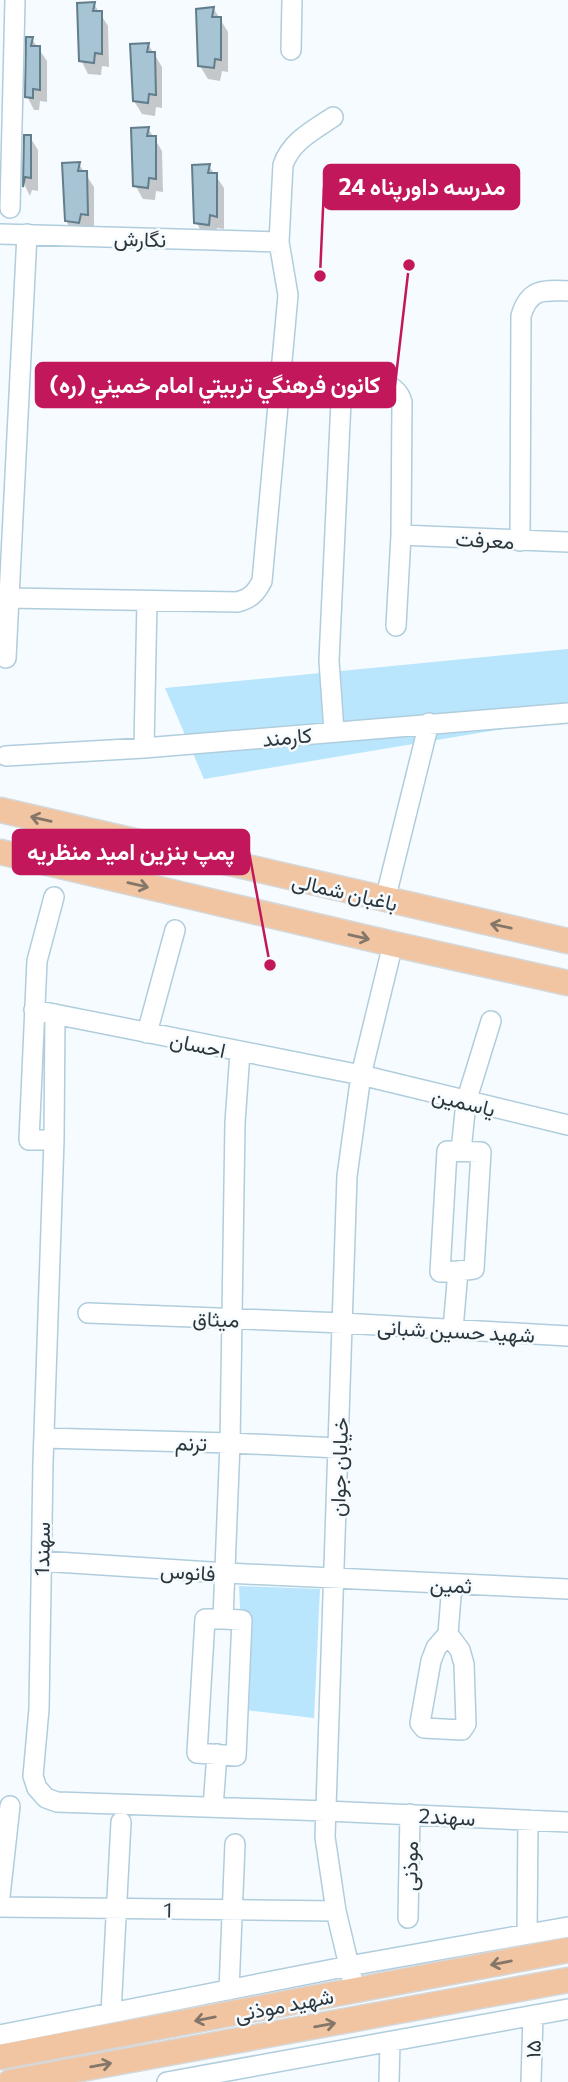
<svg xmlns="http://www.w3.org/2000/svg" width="568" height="2082" viewBox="0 0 568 2082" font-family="Commissioner,Vazirmatn,sans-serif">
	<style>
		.green { fill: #b9e6fd }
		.shadow { fill: #0003 }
		.building { fill: #a7c4d4; stroke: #627d8b; stroke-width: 2 }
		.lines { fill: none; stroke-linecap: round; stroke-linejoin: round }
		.minor-casing { stroke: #b0cddd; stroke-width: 22 }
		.major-casing { stroke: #d5d7d8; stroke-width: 27 }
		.minor { stroke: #fff; stroke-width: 19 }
		.major { stroke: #f2c5a2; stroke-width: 24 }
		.oneway { stroke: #85766a }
		.labels { text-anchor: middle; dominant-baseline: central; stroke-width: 5; stroke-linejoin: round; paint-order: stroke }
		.street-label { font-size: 21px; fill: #2b363d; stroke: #f5fbfe }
		.leader { fill: none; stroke: #c2185b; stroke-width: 2.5 }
		.callout-dot { fill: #c2185b; stroke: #f5fbfe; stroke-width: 2.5 }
		.callout { fill: #c2185b; stroke: #c2185b; stroke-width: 2.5 }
		.callout-label { font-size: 23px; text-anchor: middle; font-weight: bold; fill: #fff }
	</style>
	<rect width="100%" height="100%" fill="#f5fbfe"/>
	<!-- green -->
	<path class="green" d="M568,649V718L204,779L165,688Z
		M239,1586L320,1589L314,1718L245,1710Z"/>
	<!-- shadow -->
	<path class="shadow" d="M94,4L108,26L109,67L102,66L101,75L88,74L81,60Z
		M214,9L228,32V72L222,71L220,81L208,79L200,66Z
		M28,39H32L47,61V102L40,101L39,110H34L27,96Z
		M148,44L162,67V108L156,107L155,116L142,114L134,101Z
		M148,128L162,151L163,192L156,191L155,200L143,199L135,185Z
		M26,137H30L38,150V191L32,190L30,196L25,186Z
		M79,164L94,187V227L87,226L86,236L74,234L66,221Z
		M209,166L224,188V229L217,228L216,237L204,236L196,222Z"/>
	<!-- building -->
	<path class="building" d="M95,2L93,11H102V54L95,53L94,63L79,61L77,3Z
		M214,7L212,17H221V60L215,59L214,68L198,66L196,9Z
		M26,37H33L31,46H40V90L33,89V98L25,97Z
		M149,43L147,52H155L156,95L149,94L148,103L133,101L130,44Z
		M149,127L147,136H156V179L149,178L148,188L133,186L131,128Z
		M24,135H31V178L25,177L23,187Z
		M80,162L78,171H87L88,215L81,214L79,223L65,221L62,163Z
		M210,164L208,173H217V217L210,215L209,225L194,223L192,165Z"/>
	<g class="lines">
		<!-- minor casing -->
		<g class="minor-casing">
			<path id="minor" d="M291,50L292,0
				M10,208L15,0
				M0,234L279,242
				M401,535L568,542
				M520,541L521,316C529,288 544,290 568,291
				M9,598L237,602C250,599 256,593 262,581L288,295L279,242L283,165C291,141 314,130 333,117
				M6,658L27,234
				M334,731L329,661L341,401L348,386C366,379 396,379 402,402L401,535L396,626
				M144,748L147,601
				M6,756L144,748L568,713
				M54,897L37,961L29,1140H54
				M385,900L429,723
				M34,1010L361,1075L568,1125
				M55,1014L54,1140L43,1463L39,1709L33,1776L37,1788L46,1798L57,1802L326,1811L568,1822
				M147,1033L175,930
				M461,1151L466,1102L491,1021
				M88,1313L343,1323L568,1336
				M453,1329L458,1271L474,1269L481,1152L447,1151L440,1272L458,1271
				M44,1438L230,1443L339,1448
				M41,1561L226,1573L568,1589
				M223,1619L242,1620L236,1756L197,1753L205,1619H223L230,1443L235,1123L240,1052
				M448,1634L460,1650L464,1664L466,1724L462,1730L424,1728L420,1723L431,1661L436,1648L448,1634L452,1584
				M213,1807L217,1754
				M0,1896L10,1806
				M0,1907L336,1911
				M408,1918L410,1814
				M527,1934L528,1820
				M229,1990L235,1844
				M355,1991L336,1911L325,1837L347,1176L361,1075L393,944
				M111,2013L121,1822
				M0,2035L349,1966L568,1927
				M167,2082L568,2009
				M389,2082L390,2043
				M531,2082L533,2016"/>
		</g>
		<!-- major casing -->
		<g class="major-casing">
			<path id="major" d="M0,810L568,941
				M0,852L393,944L568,983
				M0,2057L568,1950
				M10,2082L568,1980"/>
		</g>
		<!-- minor -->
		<use href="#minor" class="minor"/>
		<!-- major -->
		<use href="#major" class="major"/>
	</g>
	<!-- one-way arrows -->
	<defs><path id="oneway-shaft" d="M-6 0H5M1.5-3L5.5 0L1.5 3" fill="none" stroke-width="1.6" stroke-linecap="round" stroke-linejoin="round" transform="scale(1.75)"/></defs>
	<g class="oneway">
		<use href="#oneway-shaft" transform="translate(41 819) rotate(-167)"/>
		<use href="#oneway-shaft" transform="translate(138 885) rotate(13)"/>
		<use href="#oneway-shaft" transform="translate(501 926) rotate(-168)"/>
		<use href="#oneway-shaft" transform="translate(359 937) rotate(13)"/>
		<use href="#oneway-shaft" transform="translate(501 1963) rotate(169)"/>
		<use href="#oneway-shaft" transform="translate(205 2019) rotate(169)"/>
		<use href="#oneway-shaft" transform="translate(325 2025) rotate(-10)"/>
		<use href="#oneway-shaft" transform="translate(101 2065) rotate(-10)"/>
	</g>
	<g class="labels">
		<!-- street labels -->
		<g class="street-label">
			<text transform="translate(140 238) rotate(2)">نگارش</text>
			<text transform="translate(485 539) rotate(3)">معرفت</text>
			<text transform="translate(287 736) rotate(-5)">کارمند</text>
			<text transform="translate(345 891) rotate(13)">باغبان شمالی</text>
			<text transform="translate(198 1044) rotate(12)">احسان</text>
			<text transform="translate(464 1101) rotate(14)">یاسمین</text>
			<text transform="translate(216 1318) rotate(2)">میثاق</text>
			<text transform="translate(456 1330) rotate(3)">شهید حسین شبانی</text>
			<text transform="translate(191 1442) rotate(1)">ترنم</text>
			<text transform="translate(338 1467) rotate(-88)">خیابان جوان</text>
			<text transform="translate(41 1549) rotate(-89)">1سهند</text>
			<text transform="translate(188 1571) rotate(4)">فانوس</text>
			<text transform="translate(451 1584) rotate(3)">ثمین</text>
			<text transform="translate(447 1816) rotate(3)">2سهند</text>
			<text transform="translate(409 1866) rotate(-89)">موذنی</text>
			<text transform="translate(168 1909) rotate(1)">1</text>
			<text transform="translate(284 2004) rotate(-11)">شهید موذنی</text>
			<text transform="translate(532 2049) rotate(-88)">۱۵</text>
		</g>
	</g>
	<!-- callouts -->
	<path class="leader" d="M320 276L324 187M409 265L395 385M270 965L249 852"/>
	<g class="callout-dot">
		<circle cx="320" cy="276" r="7"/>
		<circle cx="409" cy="265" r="7"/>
		<circle cx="270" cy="965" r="7"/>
	</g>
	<g class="callout">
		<rect x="324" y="165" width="195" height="44" rx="7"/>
		<rect x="36" y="363" width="359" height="44" rx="7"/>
		<rect x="13" y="830" width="236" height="44" rx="7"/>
	</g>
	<g class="callout-label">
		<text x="422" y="195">مدرسه داورپناه 24</text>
		<text x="215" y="393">كانون فرهنگي تربيتي امام خميني (ره)</text>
		<text x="131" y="860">پمپ بنزین امید منظریه</text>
	</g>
</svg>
